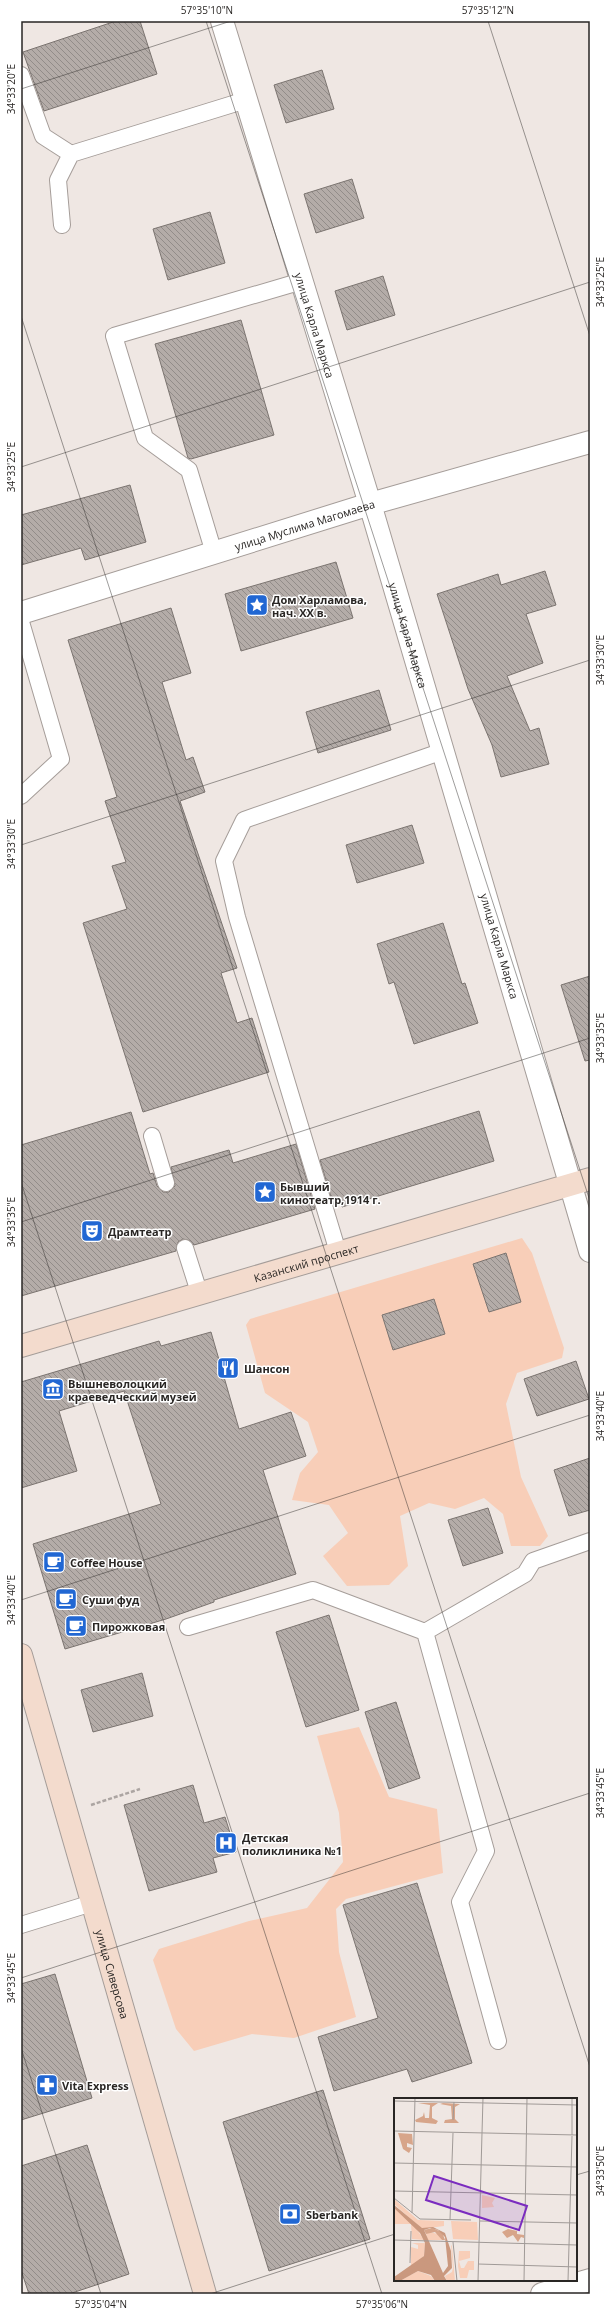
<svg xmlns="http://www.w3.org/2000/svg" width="611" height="2315" viewBox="0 0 611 2315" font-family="'Open Sans',sans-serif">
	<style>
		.green { fill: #f8ceb8 }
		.building { fill: url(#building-back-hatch); stroke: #7b7470 }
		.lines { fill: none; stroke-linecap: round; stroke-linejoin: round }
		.lane-casing { stroke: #a59d99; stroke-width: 18 }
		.street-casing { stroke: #a59d99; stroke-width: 24 }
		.secondary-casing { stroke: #a59d99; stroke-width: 24 }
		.path { stroke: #aca5a2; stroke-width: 2.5; stroke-dasharray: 4 2; stroke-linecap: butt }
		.lane { stroke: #fff; stroke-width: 16 }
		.street { stroke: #fff; stroke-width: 22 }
		.secondary { stroke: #f3dbcd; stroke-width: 22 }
		.ticks { fill: none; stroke: #292624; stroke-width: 1; stroke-opacity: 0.45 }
		.labels { text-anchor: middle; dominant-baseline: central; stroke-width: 3; stroke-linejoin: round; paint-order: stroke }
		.street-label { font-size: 11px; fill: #292624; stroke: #fff }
		.poi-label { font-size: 11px; font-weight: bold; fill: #292624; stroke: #fff; text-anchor: start }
		.inset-road { fill: none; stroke: #a09a97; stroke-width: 1 }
		.view { fill: #7b2cbf; fill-opacity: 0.15; stroke: #7b2cbf; stroke-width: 2 }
		.inset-edge { fill: none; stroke: #292624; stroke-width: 2 }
		.neatline { fill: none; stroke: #292624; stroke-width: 1.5 }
		.ticks-label { font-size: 10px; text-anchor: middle; fill: #292624 }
	</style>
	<defs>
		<pattern id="building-back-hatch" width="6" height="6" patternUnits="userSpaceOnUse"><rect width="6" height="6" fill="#b4aca8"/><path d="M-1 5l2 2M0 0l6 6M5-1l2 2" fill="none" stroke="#928c89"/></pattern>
	</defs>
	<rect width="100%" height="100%" fill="#efe7e3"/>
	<!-- green -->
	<path class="green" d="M522,1238L532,1253L564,1348L562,1358L517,1373L506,1404L521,1477L548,1536L540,1546H511L503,1514L484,1498L455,1509L429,1503L400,1516L408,1566L389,1585L347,1586L323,1556L348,1533L329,1505L292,1500L300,1473L318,1452L308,1422L265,1393L246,1325L250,1319Z
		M359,1727L389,1797L437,1809L443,1873L346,1899L336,1909L339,1952L356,2017L294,2038L252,2034L194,2051L176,2029L153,1960L159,1949L249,1921L307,1908L343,1862L339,1813L317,1736Z"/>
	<!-- building -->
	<path class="building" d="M116,21H140L157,74L44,111L23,52Z
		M322,70L334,109L286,123L274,85Z
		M352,179L364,218L316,233L304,194Z
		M210,212L225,263L168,280L153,229Z
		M383,276L395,315L347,330L335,291Z
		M241,320L274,435L191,459L188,458L155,344Z
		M130,485L146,542L85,560L81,548L21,565V515Z
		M336,562L353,618L241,651L225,594Z
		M545,571L556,605L526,614L543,663L507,676L530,731L539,728L549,764L501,777L492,745L468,689L437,594L498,574L501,585Z
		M171,608L191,673L162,682L186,760L193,757L205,792L180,801L237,968L221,973L237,1023L252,1018L269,1072L143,1112L83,923L127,909L112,866L126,862L105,801L117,797L68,640Z
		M379,690L391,730L318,753L306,712Z
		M412,825L424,863L357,883L346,845Z
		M443,923L462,984L465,983L478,1023L414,1044L394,982L389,984L377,944Z
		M590,976V1060L585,1061L561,985Z
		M479,1111L494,1161L342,1207L341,1202L333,1204L320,1160Z
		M131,1112L150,1174L153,1173L157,1186L163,1192H169L175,1186L171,1167L229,1150L233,1163L296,1144L315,1209L194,1245L191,1241L183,1239L178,1242L176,1251L21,1296V1145Z
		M506,1253L521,1302L489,1312L473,1264Z
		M434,1299L445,1334L393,1350L382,1315Z
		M211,1332L239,1429L291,1412L306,1456L263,1470L296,1574L214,1600V1602L166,1619L65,1649L33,1544L161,1504L124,1391L59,1411L77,1471L21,1488V1382L159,1341L161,1346Z
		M576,1361L589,1399L537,1416L524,1379Z
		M590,1458V1510L569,1516L554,1470Z
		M488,1508L503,1553L463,1566L448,1520Z
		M329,1615L359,1710L306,1727L276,1632Z
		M142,1673L153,1716L93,1732L81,1690Z
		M396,1702L420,1778L389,1789L365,1712Z
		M193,1785L204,1823L225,1817L236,1852L213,1858L217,1872L149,1891L124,1805Z
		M417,1883L472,2063L412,2082L407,2069L334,2091L318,2037L378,2018L343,1905Z
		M55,1974L92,2098L21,2120V1984Z
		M323,2090L370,2239L269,2271L223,2122Z
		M87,2145L129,2274L69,2294H29L21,2270V2166Z"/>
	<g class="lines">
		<!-- lane casing -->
		<g class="lane-casing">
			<path id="lane" d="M21,75L43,136L71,154L246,100
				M62,225L58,180L71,154
				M214,553L189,470L145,438L114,336L302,281
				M21,622L61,759L21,796
				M152,1136L166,1183
				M185,1248L199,1292
				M338,1252L237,917L224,861L244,820L443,751
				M188,1627L313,1590L425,1632
				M21,1925L92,1903
				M498,2041L460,1902L486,1851L425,1632L525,1574L533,1561L590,1541"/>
		</g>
		<!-- street casing -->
		<g class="street-casing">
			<g id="street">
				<path id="s1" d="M222,21L370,504L590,1251"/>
				<path id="s2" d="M21,613L370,504L590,442"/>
				<path d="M542,2294L590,2280"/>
			</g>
		</g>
		<!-- secondary casing -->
		<g class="secondary-casing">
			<g id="secondary">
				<path id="s3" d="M21,1346L590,1179"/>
				<path id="s4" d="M21,1655L205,2294"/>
			</g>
		</g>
		<!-- path -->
		<path class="path" d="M91,1805L140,1789"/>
		<!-- lane -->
		<use href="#lane" class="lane"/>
		<!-- street -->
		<use href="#street" class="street"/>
		<!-- secondary -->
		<use href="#secondary" class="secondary"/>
	</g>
	<!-- ticks -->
	<path class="ticks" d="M206,21L590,1201M488,21L590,336M21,89L231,21M21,316L590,2067M21,467L590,282M21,845L590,660M21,1182L382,2294M21,1222L590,1038M21,1600L590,1415M21,1978L590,1793M21,2048L101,2294M576,2175L590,2171M210,2294L395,2234"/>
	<!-- icons -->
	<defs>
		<g id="sight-square" transform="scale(1.15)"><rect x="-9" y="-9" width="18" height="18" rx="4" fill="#2167d3" stroke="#fff"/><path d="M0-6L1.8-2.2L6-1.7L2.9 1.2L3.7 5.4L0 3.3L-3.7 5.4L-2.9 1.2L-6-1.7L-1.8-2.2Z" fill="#fff"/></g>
		<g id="theatre-square" transform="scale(1.15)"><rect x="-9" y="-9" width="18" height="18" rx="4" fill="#2167d3" stroke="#fff"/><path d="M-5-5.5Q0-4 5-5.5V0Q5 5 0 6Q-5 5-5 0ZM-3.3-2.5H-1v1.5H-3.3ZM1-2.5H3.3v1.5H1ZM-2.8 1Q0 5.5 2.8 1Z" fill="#fff"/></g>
		<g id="restaurant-square" transform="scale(1.15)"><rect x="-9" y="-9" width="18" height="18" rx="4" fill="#2167d3" stroke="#fff"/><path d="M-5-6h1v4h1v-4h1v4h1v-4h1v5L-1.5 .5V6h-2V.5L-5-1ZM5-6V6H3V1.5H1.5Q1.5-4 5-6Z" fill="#fff"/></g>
		<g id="museum-square" transform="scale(1.15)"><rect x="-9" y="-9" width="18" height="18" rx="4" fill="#2167d3" stroke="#fff"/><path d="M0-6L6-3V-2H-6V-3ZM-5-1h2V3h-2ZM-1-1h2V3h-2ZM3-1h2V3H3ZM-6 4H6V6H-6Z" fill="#fff"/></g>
		<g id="cafe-square" transform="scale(1.15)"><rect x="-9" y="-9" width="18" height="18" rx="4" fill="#2167d3" stroke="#fff"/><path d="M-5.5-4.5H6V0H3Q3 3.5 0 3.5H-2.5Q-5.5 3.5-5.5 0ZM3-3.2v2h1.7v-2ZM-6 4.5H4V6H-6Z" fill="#fff"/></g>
		<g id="hospital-square" transform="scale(1.15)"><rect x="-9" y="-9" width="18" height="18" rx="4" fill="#2167d3" stroke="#fff"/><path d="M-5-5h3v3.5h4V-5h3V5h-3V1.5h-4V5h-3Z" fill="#fff"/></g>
		<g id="pharmacy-square" transform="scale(1.15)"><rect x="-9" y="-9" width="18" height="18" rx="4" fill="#2167d3" stroke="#fff"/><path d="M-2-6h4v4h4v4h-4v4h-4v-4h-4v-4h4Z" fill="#fff"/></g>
		<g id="bank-square" transform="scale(1.15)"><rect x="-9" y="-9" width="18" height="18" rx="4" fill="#2167d3" stroke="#fff"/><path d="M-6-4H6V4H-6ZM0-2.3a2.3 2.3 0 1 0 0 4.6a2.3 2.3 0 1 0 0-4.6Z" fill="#fff"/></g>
	</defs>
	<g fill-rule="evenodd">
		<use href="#sight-square" x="257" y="605"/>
		<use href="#sight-square" x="265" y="1192"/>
		<use href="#theatre-square" x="92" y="1231"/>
		<use href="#restaurant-square" x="228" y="1368"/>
		<use href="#museum-square" x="53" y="1389"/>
		<use href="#cafe-square" x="54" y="1562"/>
		<use href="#cafe-square" x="66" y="1599"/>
		<use href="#cafe-square" x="76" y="1626"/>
		<use href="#hospital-square" x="226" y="1843"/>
		<use href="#pharmacy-square" x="47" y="2085"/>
		<use href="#bank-square" x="290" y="2214"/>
	</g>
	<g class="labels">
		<!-- street labels -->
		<g class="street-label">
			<text stroke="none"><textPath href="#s1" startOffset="318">улица Карла Маркса</textPath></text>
			<text stroke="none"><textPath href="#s2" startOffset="297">улица Муслима Магомаева</textPath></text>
			<text stroke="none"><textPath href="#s1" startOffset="642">улица Карла Маркса</textPath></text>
			<text stroke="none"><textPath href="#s1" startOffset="966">улица Карла Маркса</textPath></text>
			<text stroke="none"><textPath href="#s3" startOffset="297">Казанский проспект</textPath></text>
			<text stroke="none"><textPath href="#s4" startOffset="332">улица Сиверсова</textPath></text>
		</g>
		<!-- poi labels -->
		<g class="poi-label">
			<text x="272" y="599">Дом Харламова,<tspan x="272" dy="13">нач. XX в.</tspan></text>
			<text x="280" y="1186">Бывший<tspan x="280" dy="13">кинотеатр,1914 г.</tspan></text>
			<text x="108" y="1231">Драмтеатр</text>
			<text x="244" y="1368">Шансон</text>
			<text x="68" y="1383">Вышневолоцкий<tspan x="68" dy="13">краеведческий музей</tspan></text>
			<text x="70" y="1562">Coffee House</text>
			<text x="82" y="1599">Суши фуд</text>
			<text x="92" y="1626">Пирожковая</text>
			<text x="242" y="1837">Детская<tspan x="242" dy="13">поликлиника №1</tspan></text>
			<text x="62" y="2085">Vita Express</text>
			<text x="306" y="2214">Sberbank</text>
		</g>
	</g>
	<!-- overview -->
	<g transform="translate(394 2098)">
		<rect width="183" height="183" fill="#efe7e3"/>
		<path d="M88,97L101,100L98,105L100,109L88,110ZM0,101L24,122L50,123V128L28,131L0,106ZM0,110L19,126L30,142L18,141L17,126H0ZM57,123L83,124L84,142L59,141ZM35,134L44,136L48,142H34L32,136ZM18,145H31L30,158L17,169V149L24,151V147ZM57,147L58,148L61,183H53L51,178L58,174L59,170ZM65,153H76V160L65,163L67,170H70L74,163H80V172H75L73,180H66L64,168ZM24,173L37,178L41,183H6Z" fill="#f8ceb8"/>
		<path d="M24,5H44L38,9V20L44,23L42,26L22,24L21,22L29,18L30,14L31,20H35L36,7ZM49,5L66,6L61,9V21L65,25H50L51,22L58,21L57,8L46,6ZM4,35L18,36L19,47L13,45V49L18,50L15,55L9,51ZM38,130L48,134L51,142H48L41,134L32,136L30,132ZM114,131L123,133V136L130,137V140L127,139L124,144L119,137L113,140L108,134Z" fill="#d7a58a"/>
		<path d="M0,107L28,130L39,129L51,135L57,153L58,170L50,178L53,183H41L37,177L24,173L6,183H0V179L30,158L31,145L26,135L0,110ZM36,130L44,132L51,139L54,168L49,175L30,132Z" fill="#ca987e" fill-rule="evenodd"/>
		<path class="inset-road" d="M178,0V37M0,3L183,7M59,22L60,4M0,33L183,37M88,35L89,0M0,65L183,69M0,93L183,97M0,100L26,121L77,122M18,115L21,0M56,122L59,35M86,123L183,125M0,142L183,147M59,144L63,183M16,165L17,133M84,166L183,169M84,183L88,35M130,183L133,0M174,183L178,38"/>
		<path class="view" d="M40,78L133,108L125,132L32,102Z"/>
		<rect width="183" height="183" class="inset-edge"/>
	</g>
	<!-- border -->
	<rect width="611" height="2315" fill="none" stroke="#ffffff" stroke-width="44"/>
	<rect x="22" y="22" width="567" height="2271" class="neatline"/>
	<g class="ticks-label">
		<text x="207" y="14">57°35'10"N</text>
		<text x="488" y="14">57°35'12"N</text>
		<text transform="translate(11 89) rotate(-90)" y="4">34°33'20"E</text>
		<text transform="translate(600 282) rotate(-90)" y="4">34°33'25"E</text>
		<text transform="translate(11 467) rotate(-90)" y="4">34°33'25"E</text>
		<text transform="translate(600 660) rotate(-90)" y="4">34°33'30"E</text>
		<text transform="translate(11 844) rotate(-90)" y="4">34°33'30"E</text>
		<text transform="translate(600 1038) rotate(-90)" y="4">34°33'35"E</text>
		<text transform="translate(11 1222) rotate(-90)" y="4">34°33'35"E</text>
		<text transform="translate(600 1416) rotate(-90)" y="4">34°33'40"E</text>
		<text transform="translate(11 1600) rotate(-90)" y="4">34°33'40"E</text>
		<text transform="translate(600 1793) rotate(-90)" y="4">34°33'45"E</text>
		<text transform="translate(11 1978) rotate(-90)" y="4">34°33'45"E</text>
		<text transform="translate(600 2171) rotate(-90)" y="4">34°33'50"E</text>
		<text x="101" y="2308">57°35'04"N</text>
		<text x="382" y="2308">57°35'06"N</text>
	</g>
</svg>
